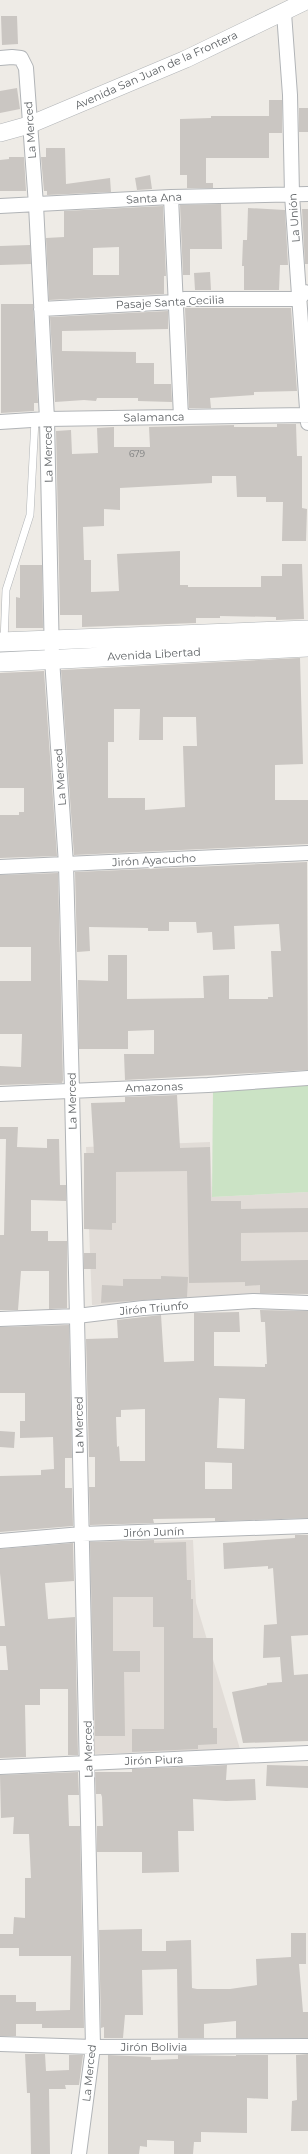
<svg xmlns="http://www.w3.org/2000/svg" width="308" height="2154" viewBox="0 0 308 2154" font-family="Montserrat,sans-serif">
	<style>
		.education { fill: #e1dcd7 }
		.green { fill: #cbe3c5 }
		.building { fill: #cac6c2; fill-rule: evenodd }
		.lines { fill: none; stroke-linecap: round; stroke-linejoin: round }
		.service-casing { stroke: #b1b4b7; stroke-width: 8 }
		.minor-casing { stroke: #b1b4b7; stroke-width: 16 }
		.tertiary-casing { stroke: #b1b4b7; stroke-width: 18 }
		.secondary-casing { stroke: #b0b4b7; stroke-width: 20 }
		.service { stroke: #fff; stroke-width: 7 }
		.minor { stroke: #fff; stroke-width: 14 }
		.tertiary { stroke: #fff; stroke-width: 17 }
		.secondary { stroke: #fff; stroke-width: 19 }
		.labels { text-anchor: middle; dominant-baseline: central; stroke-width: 4; stroke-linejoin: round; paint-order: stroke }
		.number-label { font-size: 9px; fill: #797b7c }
		.street-label { font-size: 11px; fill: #5e6265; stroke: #fff }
	</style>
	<rect width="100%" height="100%" fill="#eeebe6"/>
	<!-- education -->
	<path class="education" d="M210,1142L212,1197L308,1192V1294L92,1305L86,1147Z
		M193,1540L196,1603L240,1749L94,1754L90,1748L86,1542Z"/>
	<!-- green -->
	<path class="green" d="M308,1085V1192L212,1197L213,1087Z"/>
	<!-- building -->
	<path class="building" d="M1,16H17L18,44L2,45Z
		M17,88L20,109L0,113V91Z
		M269,100H282V133H269V158H206V183H213V188H187V175H180V119L211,118V116H269Z
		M299,108H308V132H299Z
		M46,148H65L66,184L110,178L111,192L47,195V191H44L41,157H46Z
		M9,157H24L26,191H0V160L9,159Z
		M150,175L152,189L137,190L135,178Z
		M221,204L222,249H190V275H183L180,205Z
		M163,206L166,276H164V294L49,300L46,238L64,237V211ZM119,247V275H93V248Z
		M248,208L285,210L288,265H280L279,290H244V266H242L243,240H247Z
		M302,209H308V264H305Z
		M30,245L31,264L0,265V246Z
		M210,272L211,290H195L194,273Z
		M1,304H33L38,403H34V411L1,413Z
		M185,308H291L297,391L254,392V395L210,398L211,408H189Z
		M168,311V329L62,331V351L136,352V363H154V384H171L172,402L138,401V398H97L96,401L84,400L55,402L50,317Z
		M277,424H296L297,456H302V508L307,509L306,541H282L283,502H266V497H237L236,476H212V483L120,488V510L104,509V526L83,527L84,560H91V592L119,591L117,554L180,551V585H188V587H261V576H282V564H302L304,619L276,620V617L220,616V618H196V623L82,627V615H60L56,431L71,430L72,454L98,453L97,428L114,427V447H150L149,427L234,425V427H277Z
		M20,565H42L43,628H16V597L20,598Z
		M300,658L303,764L275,765V800H308V844L74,855L61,670ZM114,709H140L139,740H163V717H196L197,746H183L185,807L145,810V798H108V742H114Z
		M44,671L57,856L0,858V815H19V812H24V788H0V673Z
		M307,862L308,1070L125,1080L124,1054H154V1030L128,1031V1049H79L78,980L108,981V955H127V999L204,998L203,976L229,975V999H268V997H273L271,951H281L279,924L234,926L235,949L213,950L212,932L197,933L196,922H169V931H148V928L89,927L90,951L77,952L75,872Z
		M58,873L63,1080L62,1083L0,1085V1066L21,1067L22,1034H0V981H31V947H0V875Z
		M177,1095L180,1148L210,1147L211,1201H241V1209L308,1208V1232L241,1233V1261L308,1260V1294L260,1293V1285L245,1286V1282L189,1283L187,1171L116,1172V1223H112V1230L84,1229V1153H94L91,1103L125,1102V1097Z
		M0,1127H18L17,1147L47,1148V1139H59L60,1185H66V1201L31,1200V1231H48V1241H67V1308L49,1309V1271H21L18,1310H0V1235H4L6,1139H0Z
		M84,1253H96V1269H84Z
		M161,1276L188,1277L187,1297L101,1303L102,1285L123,1286V1279H161Z
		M260,1310L308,1311V1518L223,1521H215V1518L153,1519L154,1523L90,1525L89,1487H95V1457H89L86,1339L118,1338L117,1320L161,1315L164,1362L194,1361V1313L239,1312L240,1332H214V1366L265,1367V1364H267L265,1322H261ZM219,1398L245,1399L244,1449L217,1448ZM145,1409V1461H120L119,1446L117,1447L116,1417H121V1410ZM205,1462L232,1463V1489H205Z
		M69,1325L72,1458H65V1488H72L73,1526L0,1532V1476L41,1475V1470L54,1469L53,1437L20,1438V1421H25V1393H0V1327Z
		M0,1431L15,1432L14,1448L0,1447Z
		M295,1535H308V1635L291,1636L294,1675L308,1674V1741L243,1743L232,1692L267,1685V1683L282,1682L280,1657L263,1658L264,1625L277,1624L273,1568L268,1569V1566L224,1569L223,1543L295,1538Z
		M154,1540V1543L186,1542L187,1580H191V1599H193V1638H213V1728H217V1744L198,1745V1749L132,1752V1729H164V1627H153V1597H113V1651H140V1672H124L125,1736H95L90,1542Z
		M73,1543L74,1581L45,1583L48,1619L75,1617L78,1755H68V1689H40V1705H25L26,1757L0,1758V1670H8L6,1646H0V1626H5L0,1573V1549Z
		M227,1765L226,1780L255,1779L256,1800L226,1801L193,1799L194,1831H178L179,1872L142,1873V1852H97V1826H103L102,1797L101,1794H96L95,1772H132V1769Z
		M267,1765L308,1766V1788L266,1786Z
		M78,1772L79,1795H68L69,1826H80L84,2028H42V2024H16V2036H0V1995H16V2002H36V2011L70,2010L71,1956H19V1948H0V1934H13L14,1917L25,1918V1878H31L29,1834H13L14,1817L1,1818L0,1775Z
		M142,1929V1951H166V1941L191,1940L192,1988L197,1989H230L257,1985L256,1959L291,1957V1933H306V1964H299L303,2012H308V2038H236V2021L204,2024V2038H178L177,1969L142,1970L143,2015H125L123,2038H104V2027L101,2028L99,1930Z
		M25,2054H45L46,2071L69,2070V2055H83L79,2085H65L66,2089H49L50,2154H31L30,2093H27Z
		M308,2054V2131H291L292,2101L297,2100L296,2055Z
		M108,2055L151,2057V2060L178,2059V2055L236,2056V2055H268V2099L247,2098V2133L201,2132V2142H194L193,2154H174V2141L147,2140V2147L140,2146L139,2154H108Z"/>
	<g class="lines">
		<!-- service casing -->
		<g class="service-casing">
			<path id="service" d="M4,642L6,590L30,515L35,420"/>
		</g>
		<!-- minor casing -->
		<g class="minor-casing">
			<path id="minor" d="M284,13L290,95L292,195L308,423
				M0,58L12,57L21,58L26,68L36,205L47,419L52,659L66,864L72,1091L93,2047L79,2154
				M171,197L181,417
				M0,206L171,197L308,194
				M41,309L176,302L184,299H299L305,292
				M0,422L47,419L308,415
				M0,867L308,853
				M0,1094L208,1085L308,1078
				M0,1319L77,1316L143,1308L253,1301L308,1303
				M0,1541L82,1534L308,1526
				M0,1767L308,1753
				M0,2044L93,2047L308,2046"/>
		</g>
		<!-- tertiary casing -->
		<g class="tertiary-casing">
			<path id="tertiary" d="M0,133L29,125L186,59L308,0"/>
		</g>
		<!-- secondary casing -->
		<g class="secondary-casing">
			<path id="secondary" d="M0,642L308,630
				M0,662L308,647"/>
		</g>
		<!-- service -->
		<use href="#service" class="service"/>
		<!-- minor -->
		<use href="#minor" class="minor"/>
		<!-- tertiary -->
		<use href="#tertiary" class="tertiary"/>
		<!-- secondary -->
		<use href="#secondary" class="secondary"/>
	</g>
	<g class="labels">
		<!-- number labels -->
		<g class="number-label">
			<text x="137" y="453">679</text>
		</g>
		<!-- street labels -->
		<g class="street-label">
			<text transform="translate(156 70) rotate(-24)">Avenida San Juan de la Frontera</text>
			<text transform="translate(30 130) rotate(-94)">La Merced</text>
			<text transform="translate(154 198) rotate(-3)">Santa Ana</text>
			<text transform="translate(294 218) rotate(-94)">La Unión</text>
			<text transform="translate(170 302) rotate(-3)">Pasaje Santa Cecilia</text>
			<text transform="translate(154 417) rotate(-1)">Salamanca</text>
			<text transform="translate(48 454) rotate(-91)">La Merced</text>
			<text transform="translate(154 654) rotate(-3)">Avenida Libertad</text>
			<text transform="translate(60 777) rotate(-94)">La Merced</text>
			<text transform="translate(154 860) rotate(-3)">Jirón Ayacucho</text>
			<text transform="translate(154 1087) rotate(-2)">Amazonas</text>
			<text transform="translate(72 1101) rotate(-91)">La Merced</text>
			<text transform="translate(154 1308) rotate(-5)">Jirón Triunfo</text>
			<text transform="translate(79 1425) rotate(-91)">La Merced</text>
			<text transform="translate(154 1532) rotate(-2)">Jirón Junín</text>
			<text transform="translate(88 1749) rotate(-91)">La Merced</text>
			<text transform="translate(154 1760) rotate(-2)">Jirón Piura</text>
			<text x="154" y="2047">Jirón Bolivia</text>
			<text transform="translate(89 2073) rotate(-84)">La Merced</text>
		</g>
	</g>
</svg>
